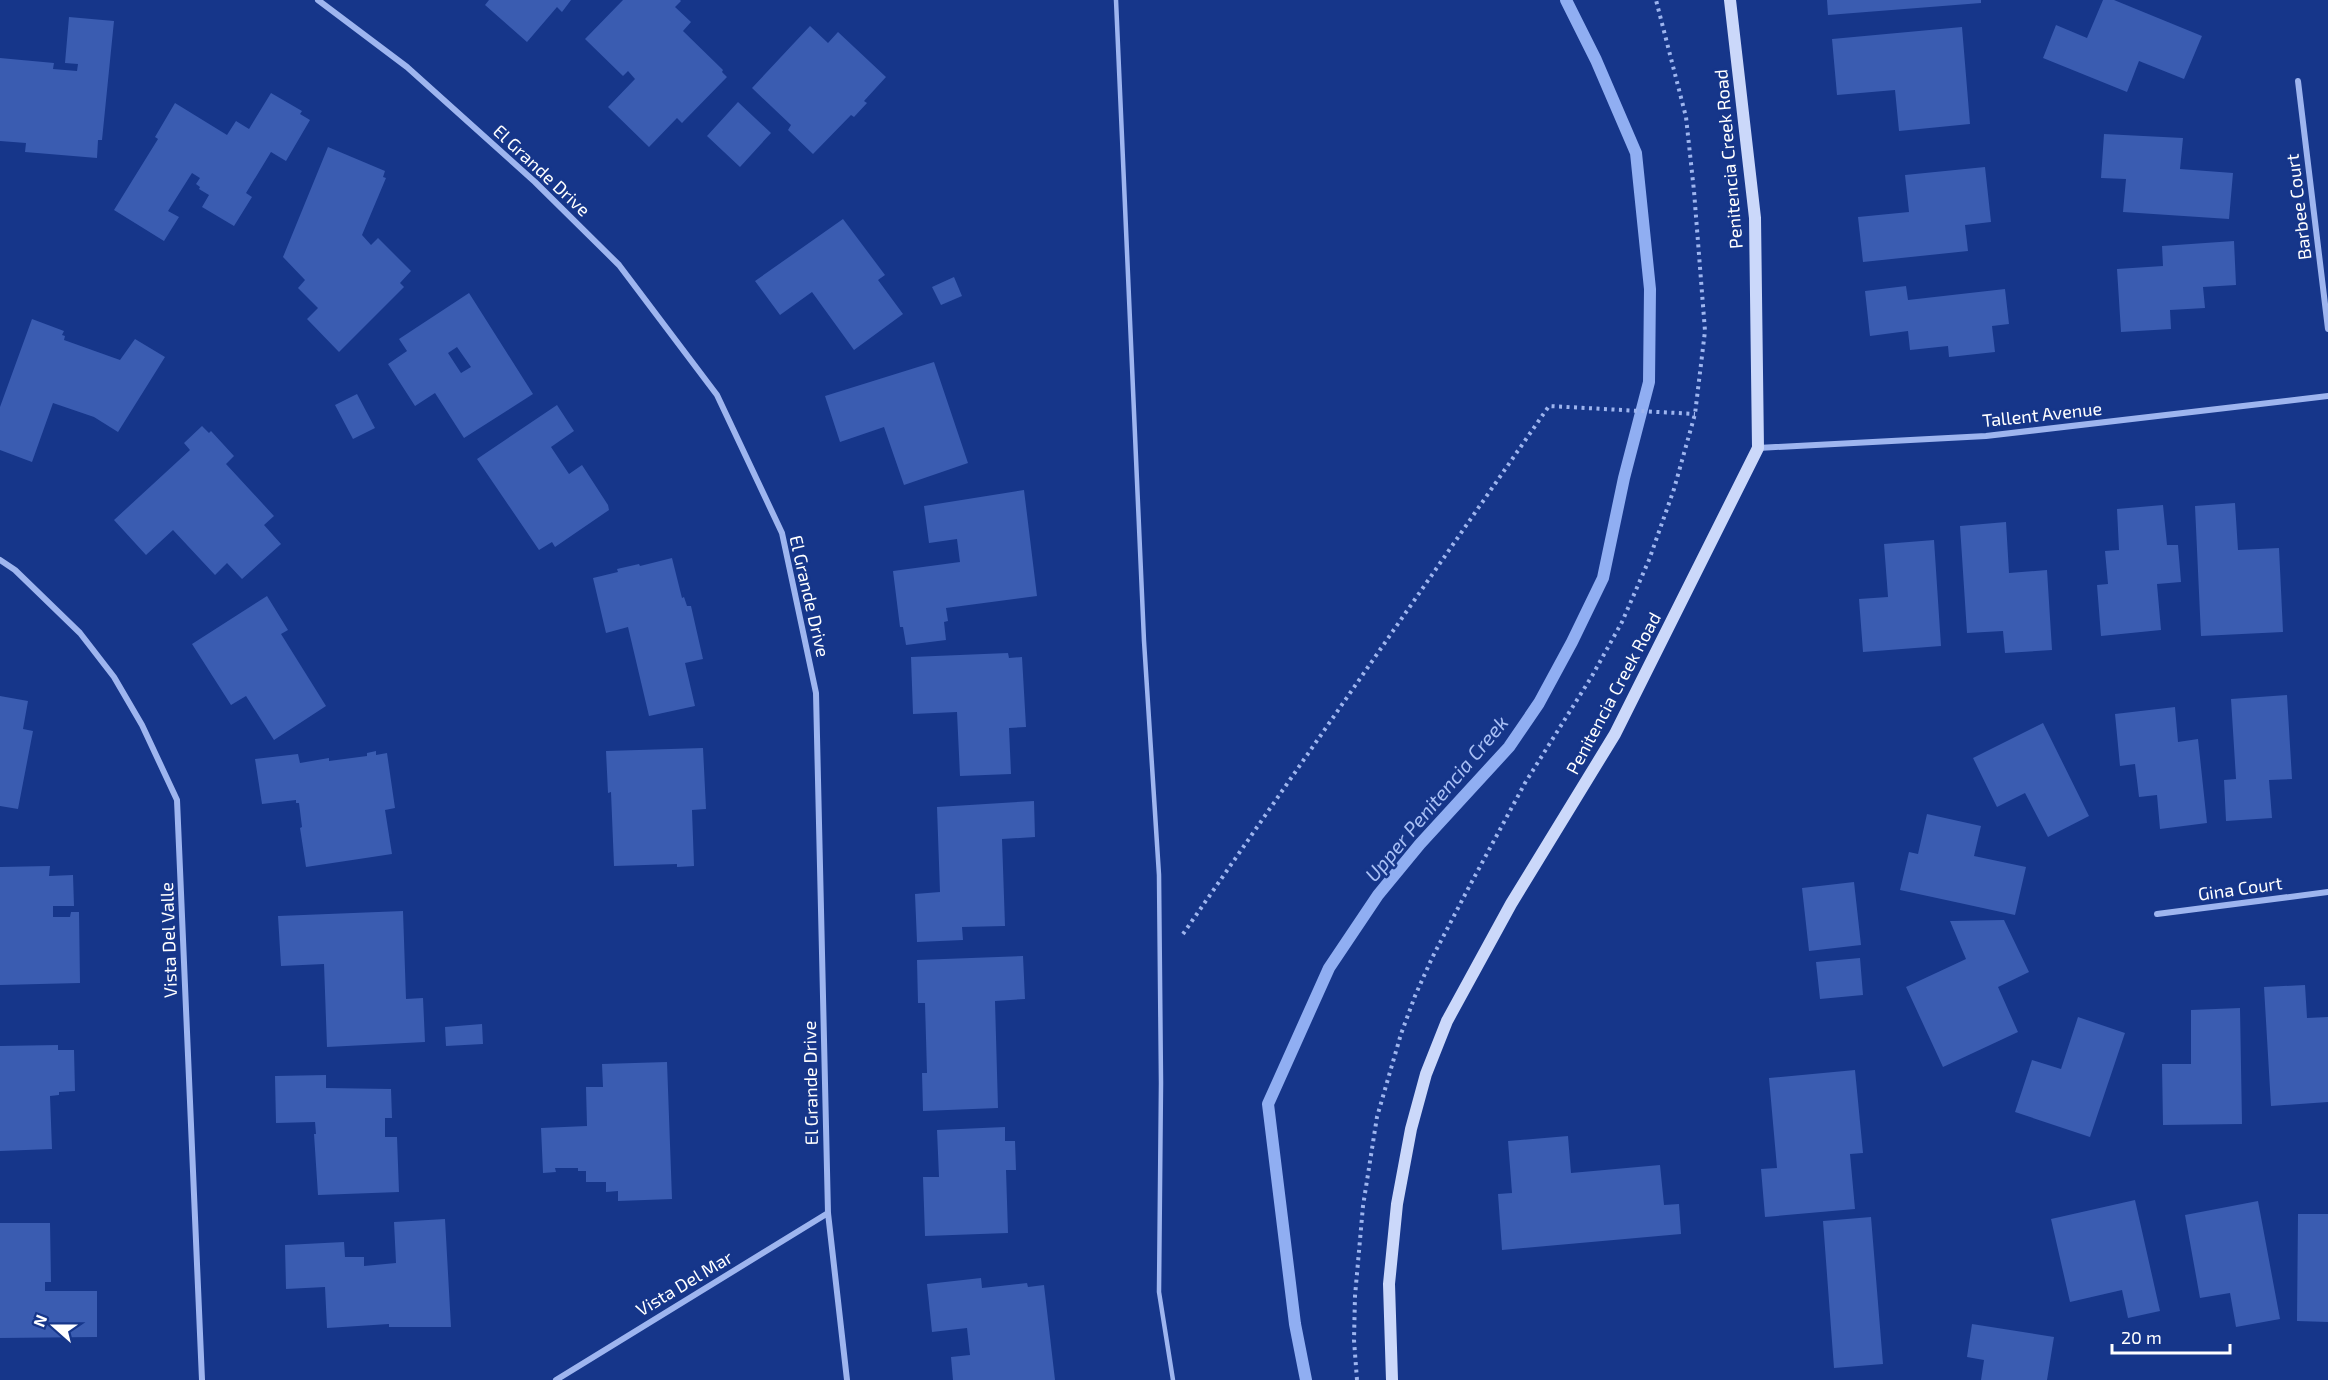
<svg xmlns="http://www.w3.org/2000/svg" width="2328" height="1380" viewBox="0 0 2328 1380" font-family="'Exo 2',sans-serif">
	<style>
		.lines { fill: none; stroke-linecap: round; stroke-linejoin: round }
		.stream { stroke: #90aef2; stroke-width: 12 }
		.building { fill: #3a5cb1; fill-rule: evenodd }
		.path { stroke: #9eb5ef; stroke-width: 4; stroke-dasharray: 3 4.5; stroke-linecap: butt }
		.lane { stroke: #9eb5ef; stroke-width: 4.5 }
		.street { stroke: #9eb5ef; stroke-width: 6 }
		.secondary { stroke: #cbd8fa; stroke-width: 12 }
		.labels { text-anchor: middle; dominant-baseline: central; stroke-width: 5; stroke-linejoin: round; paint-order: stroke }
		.street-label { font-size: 18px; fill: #fff; stroke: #16368a }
		.water-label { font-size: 20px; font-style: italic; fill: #a9c0f6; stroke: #16368a }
	</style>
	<rect width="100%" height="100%" fill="#16368a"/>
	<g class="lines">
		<!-- stream -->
		<path class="stream" d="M1306,1380L1295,1324L1268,1104L1329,968L1378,895L1420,844L1509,747L1539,703L1572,642L1603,578L1624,478L1649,382L1650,289L1636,153L1596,60L1566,0"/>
	</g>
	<!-- building -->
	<path class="building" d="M489,0H571L562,12L557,7L527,42L485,5Z
		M623,0H680L681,1L675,7L691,22L683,31L723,70L722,72L727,77L682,123L677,118L649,147L608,107L635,79L628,71L623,76L585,39Z
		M1827,0H1981V3L1828,15Z
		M2103,0H2114L2202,36L2184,79L2139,61L2127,92L2043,58L2056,25L2087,38Z
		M69,17L114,21L102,140H98L97,158L25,152L26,143L0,141V58L54,63L53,69L77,71L78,64L65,63Z
		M810,26L828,43L838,32L886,77L864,101L867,103L854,117L851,115L813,154L788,130L791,125L752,88Z
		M1962,27L1970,124L1899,131L1895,90L1837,95L1832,39Z
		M271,93L302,111L300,114L310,120L286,161L271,152L246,193L252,197L234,226L202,207L209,195L199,189L200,187L196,184L200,178L192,173L168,211L179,217L164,241L114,210L158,139L155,137L175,103L227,135L236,121L249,129Z
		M738,102L771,133L740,167L707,136Z
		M2104,134L2183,138L2180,169L2233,173L2229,219L2123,212L2126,179L2101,178Z
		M328,147L385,171L383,177L386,178L362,235L371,245L378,238L411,271L400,283L404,287L339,352L307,319L318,308L298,288L305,280L283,257Z
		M1985,167L1991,222L1965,225L1968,251L1863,262L1858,217L1909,212L1905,175Z
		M843,219L885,275L878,280L903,314L854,350L812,292L780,315L755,281Z
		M2234,241L2236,285L2203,287L2205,308L2170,310L2171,329L2121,332L2117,269L2163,266L2162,246Z
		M954,277L962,296L941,305L932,287Z
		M1906,286L1908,300L2005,289L2009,324L1992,326L1995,352L1949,357L1948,346L1910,350L1908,331L1870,336L1865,291Z
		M469,293L533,394L464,438L435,393L415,406L388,364L407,351L399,339ZM457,347L471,367L461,373L448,353Z
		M32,319L64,331L62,335L65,336L64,340L120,360L135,339L165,357L118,432L94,417L53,403L32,462L0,450V407Z
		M934,362L968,463L904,485L884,427L840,442L825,396Z
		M357,394L375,428L353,439L335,405Z
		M557,405L574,431L551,447L569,474L582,465L608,505L609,510L555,547L552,542L539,550L477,459Z
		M202,426L209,433L211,431L234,456L226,464L274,516L264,525L281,544L242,579L227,563L215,575L173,530L146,555L114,520L190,450L184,443Z
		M1024,490L1037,596L946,608L948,621L944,622L946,640L906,645L903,627H900L893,571L960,562L957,539L929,543L924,506Z
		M2235,503L2238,550L2279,548L2283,632L2201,636L2195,506Z
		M2163,505L2167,545H2178L2181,582L2157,584L2161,630L2101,636L2097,585L2108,584L2105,551L2119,550L2117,509Z
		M2006,522L2009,573L2047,570L2052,650L2005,653L2003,631L1967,633L1960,526Z
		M1934,540L1941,646L1863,652L1859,599L1888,597L1884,544Z
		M672,558L682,598L684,597L687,606H691L703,659L685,663L695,706L649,716L628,627L606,633L593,578L618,572L617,569L639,564L640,566Z
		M267,596L288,630L281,634L326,706L274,740L246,696L231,705L192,644Z
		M1008,653L1009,658L1022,657L1026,727L1009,728L1011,774L960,776L957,712L913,714L911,657Z
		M2287,695L2292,779L2269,780L2272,818L2226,821L2224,780L2236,779L2231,699Z
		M0,696L28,701L23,729L33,731L18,809L0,806Z
		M2175,707L2178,742L2198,739L2207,823L2160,829L2157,795L2139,797L2135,764L2120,766L2115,714Z
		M2043,723L2089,816L2048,837L2025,793L1997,807L1973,758Z
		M703,748L706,809L692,810L694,866L677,867V864L614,866L611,792L608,793L606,751Z
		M376,751V755L387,753L395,808L385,810L392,854L306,867L300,828L302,827L299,803H296V800L262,804L255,759L298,754L300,763L329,758V761L367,756V753Z
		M1034,801L1035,837L1002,839L1005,926L962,927L963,940L917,942L915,894L940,892L937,807Z
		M1927,814L1981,826L1974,856L2026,867L2015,915L1900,890L1909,852L1918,854Z
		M50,866L49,876L73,875L74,906H53V917H70L71,912H79L80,983L0,985V867Z
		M1854,882L1861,945L1809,951L1802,888Z
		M403,911L406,999L423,998L425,1042L327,1047L324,964L281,966L278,916Z
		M2004,920L2029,972L1998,987L2018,1032L1943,1067L1906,987L1966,959L1950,921Z
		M1023,956L1025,999L995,1001L998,1108L923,1111L922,1073H927L925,1003H918L917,960Z
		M1860,958L1863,995L1820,999L1816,962Z
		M2305,985L2307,1018L2328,1017V1102L2271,1106L2264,987Z
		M2240,1008L2242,1124L2163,1125L2162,1064H2191V1010Z
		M2078,1017L2125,1033L2090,1137L2015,1112L2032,1060L2061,1069Z
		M482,1024L483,1044L446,1046L445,1027Z
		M58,1045V1050H74L75,1091L59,1092V1095L50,1096L52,1149L0,1151V1046Z
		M667,1062L672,1199L618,1201V1191L606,1192V1182H586V1171H578V1168H555L556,1172L543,1173L541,1128L587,1126L586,1087H603L602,1064Z
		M1855,1070L1863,1153L1850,1154L1855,1209L1765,1217L1761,1169L1777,1168L1769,1078Z
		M326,1075V1088L391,1089L392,1118H385V1137H397L399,1192L318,1195L314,1134H316L315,1122L276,1123L275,1076Z
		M1005,1127V1141H1015L1016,1170H1006L1008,1233L925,1236L923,1177H939L937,1130Z
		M1568,1136L1571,1173L1660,1165L1664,1205L1679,1204L1681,1234L1502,1250L1498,1194L1512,1193L1508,1141Z
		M2135,1200L2160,1311L2128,1318L2122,1290L2070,1302L2051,1219Z
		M2258,1201L2280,1319L2236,1327L2230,1293L2200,1298L2185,1215Z
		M2298,1214H2328V1322L2297,1321Z
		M1871,1217L1883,1364L1834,1368L1823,1221Z
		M445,1219L451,1327H389V1324L327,1328L325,1287L286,1289L285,1245L344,1242L345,1257H364V1266L396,1263L394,1222Z
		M0,1223H50L51,1282H45V1291H97V1337L0,1338Z
		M981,1278L982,1288L1027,1283L1028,1287L1044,1285L1055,1380H953L951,1357L970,1355L967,1328L932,1332L927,1284Z
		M1972,1324L2054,1337L2047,1380H1981L1984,1360L1967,1357Z"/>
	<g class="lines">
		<!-- path -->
		<path class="path" d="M1183,934L1549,406L1695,414
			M1357,1380L1354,1340L1355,1296L1363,1206L1377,1117L1401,1034L1415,996L1432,958L1469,887L1525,783L1592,676L1622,622L1649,560L1674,489L1695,414L1705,331L1694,191L1686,117L1656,0"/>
		<!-- lane -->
		<path class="lane" d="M1116,0L1144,641L1159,875L1161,1083L1159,1292L1173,1380"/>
		<!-- street -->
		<path class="street" d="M318,0L407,67L535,182L619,265L717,395L782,533L816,693L828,1213L847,1380
			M2298,81L2328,329
			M1758,448L1986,436L2328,396
			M0,560L15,570L80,633L114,677L142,725L177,800L202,1380
			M2157,914L2328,892
			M556,1380L828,1213"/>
		<!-- secondary -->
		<path class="secondary" d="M1392,1380L1389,1284L1397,1204L1411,1129L1426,1074L1447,1021L1511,904L1615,734L1758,448L1755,218L1730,0"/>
	</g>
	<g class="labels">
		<!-- street labels -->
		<g class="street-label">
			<text transform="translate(1728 159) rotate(-95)">Penitencia Creek Road</text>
			<text transform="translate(542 170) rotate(43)">El Grande Drive</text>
			<text transform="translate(2298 207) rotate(-97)">Barbee Court</text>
			<text transform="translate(2042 414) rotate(-6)">Tallent Avenue</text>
			<text transform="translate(810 596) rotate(77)">El Grande Drive</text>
			<text transform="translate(1613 693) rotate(-62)">Penitencia Creek Road</text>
			<text transform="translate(2240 888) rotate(-8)">Gina Court</text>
			<text transform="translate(168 940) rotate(-92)">Vista Del Valle</text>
			<text transform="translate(810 1083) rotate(-91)">El Grande Drive</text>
			<text transform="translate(684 1283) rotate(-31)">Vista Del Mar</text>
		</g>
		<!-- water labels -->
		<g class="water-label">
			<text transform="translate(1436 798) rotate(-50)">Upper Penitencia Creek</text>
		</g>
	</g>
	<!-- north arrow -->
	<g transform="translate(54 1326) rotate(291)" stroke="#16368a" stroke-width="4.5" paint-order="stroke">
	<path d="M0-4.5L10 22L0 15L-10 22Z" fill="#ffffff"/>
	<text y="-9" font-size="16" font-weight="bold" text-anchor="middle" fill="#ffffff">N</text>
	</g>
	<!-- scale -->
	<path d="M2112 1344v9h118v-9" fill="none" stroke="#ffffff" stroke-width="3"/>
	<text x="2121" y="1344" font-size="18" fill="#ffffff" stroke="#16368a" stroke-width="4.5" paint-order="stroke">20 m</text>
</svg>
